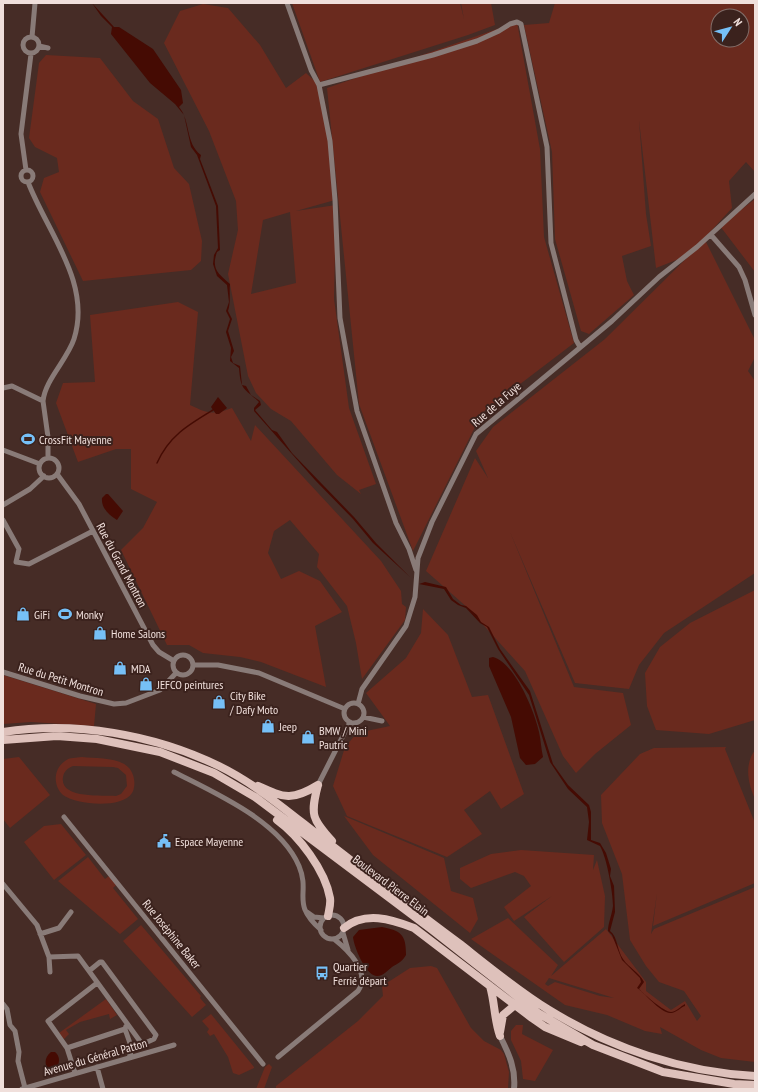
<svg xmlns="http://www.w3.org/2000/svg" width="758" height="1092" viewBox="0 0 758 1092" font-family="'PT Sans Narrow',sans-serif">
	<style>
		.green { fill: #6a2a1e; fill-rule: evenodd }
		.water { fill: #450b03 }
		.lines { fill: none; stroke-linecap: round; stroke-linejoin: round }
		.stream { stroke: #450b03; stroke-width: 1.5 }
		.minor { stroke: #897b78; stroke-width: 5 }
		.tertiary { stroke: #897b78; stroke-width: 6 }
		.primary { stroke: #dec1bb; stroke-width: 8 }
		.labels { text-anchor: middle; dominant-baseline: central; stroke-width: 4; stroke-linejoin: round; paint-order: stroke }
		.street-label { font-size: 12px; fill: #f0dfdb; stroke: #3b221d }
		.poi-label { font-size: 12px; fill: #f0dfdb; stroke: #3b221d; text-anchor: start }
	</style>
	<rect width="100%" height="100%" fill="#462c26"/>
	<!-- green -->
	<path class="green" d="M292,3H460L464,19L461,3H491L495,25L468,35L320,82Z
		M555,3H755V172L746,162L729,181L732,208L689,255L656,268L639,120L646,214L651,246L622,256L627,281L634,295L589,334L581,331L555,239L552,152L524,25L549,23ZM718,16H742V40H718Z
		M203,4L228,8L260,45L286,88L306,73L319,85L330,141L335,200L296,211L336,205L334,299L349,408L376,484L359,490L361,494L337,475L291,421L271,409L256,393L248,376L228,274L238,230L236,201L209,131L164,43L180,11ZM290,212L296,283L251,294L263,220Z
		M517,22L540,149L544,237L574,343L482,413L413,551L359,404L327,88Z
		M46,55L100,58L133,101L158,119L174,168L189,184L202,241L201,261L191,270L83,281L40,192L44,178L59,172L57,158L35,147L29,138L39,63Z
		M755,199V272L720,226Z
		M705,240L755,340V357L748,371L755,381V573L664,633L639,665L629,689L575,683L510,532L574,687L623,693L631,725L595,754L576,773L563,756L525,671L469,609L426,571L475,458L488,478L476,451L493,427L605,339Z
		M178,302L198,312L190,405C209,414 213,415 232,408L251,441L255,425L381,561L401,591L402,604L406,607L405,620L362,679L356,643L347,606L317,567L319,554L290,520L274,531L268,553L281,579L299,571L320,581L342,612L315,626L326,687L261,662L240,657L203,653L189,645H167L121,550L143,528L157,502L131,489V449H116L78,462L56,403L63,383L95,382L90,315Z
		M755,590V720L709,734L656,730L647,706L645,673L660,647L690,623Z
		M423,609L448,635L472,697L488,695L524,794L501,809L490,791L464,810L482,834L447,857L347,816L333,786L345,747L357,733L390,726L366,693L406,658L421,633Z
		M3,675L96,704L94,726L31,722L3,724Z
		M726,747L725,749L755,823V883L653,926L657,893L651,934L654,929L755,887V1062L721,1058L701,1050L660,1027L662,1034L645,1031L607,1015L565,1005L471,939L508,918L558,965L551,976L606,929L646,982V991L671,1010L685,1001L697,1021L701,1016L684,991L659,982L646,966L630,940L622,874L602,823L601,795L640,754L654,748ZM549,978L614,998L600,996L555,982L548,986L545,984Z
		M755,750V799C748,783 744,765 755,750Z
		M19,757L50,795L10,828L3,819V759Z
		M82,757C98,759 127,756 133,775C135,781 135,788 132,793C122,809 76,805 63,795C53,786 53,769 65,761C70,757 76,758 82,757ZM73,766L113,767L118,768L126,775L127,786L121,794L116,796C102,795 59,799 63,777C64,771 68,768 73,766Z
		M344,816L444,858L451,891L473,898L478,919L470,933L373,855Z
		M61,824L86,855L54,880L24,842L44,826Z
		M521,850L594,855L593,870L597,860L605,896L604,927L564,962L524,917L552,896L514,921L504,907L531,886L524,876L515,872L471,888L460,879V868L491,854Z
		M88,857L105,879L109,876L116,885L113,888L138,919L120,934L58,881Z
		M141,925L201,996L200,998L206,1005L192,1017L123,941Z
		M431,966L437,968L471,1028L484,1041L501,1050L504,1054L509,1072L508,1089H276V1086L358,1021L383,996L382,986L410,968Z
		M106,999L117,1015L110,1019L109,1014L80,1022L66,1030L69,1034L64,1039L59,1033Z
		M211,1014L254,1067V1068L239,1075L233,1073L228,1057L214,1034L210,1036L207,1032L209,1029L202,1021Z
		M516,1025H523L522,1034L553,1050L535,1081L523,1079L521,1061L511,1040V1031Z
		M269,1064L272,1067L264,1089H256L265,1067Z"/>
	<!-- water -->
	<path class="water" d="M92,3L114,27H119L153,49L181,90L183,103L179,107C191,121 185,143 201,155L200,159L218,206L220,250L217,252C211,269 218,273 230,284C229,294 231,301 228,311L232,319L228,331L234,351L231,357L233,363L240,366L242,385L246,386L251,395L260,401L261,405L255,410L272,430L277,432L292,453L354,517L376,543L410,577L373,543L353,519L315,480L254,411V408L259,402C243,387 241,391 239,368L230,361L231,348L226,332L230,319L226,311L229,302L227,285L217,276L213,264L214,255L218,248L216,206L197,155L191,147L184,115L175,104L150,83L111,34L112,27L101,16Z
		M218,397L227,408L219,414H216L211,407Z
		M106,494H108L123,511L117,520C109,515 101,508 102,498Z
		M425,582L446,587L453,599L461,605L466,606L477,615L481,622L489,627L500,649L530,691L553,764L568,785L589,805L591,812V840L600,843L606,853L611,869L610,876L614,886L615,912L610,931C618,937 617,951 623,959C629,968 639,972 644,982L639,989C644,994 664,1012 671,1012C676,1012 681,1006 685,1004V1006C681,1007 676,1013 671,1013C661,1014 643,991 637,988L641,982L640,978L622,960L612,935L608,931C608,923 612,915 613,906C613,893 607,858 600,846L587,840L589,822L587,807L568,789L550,762L529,695L498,649L487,627L480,623L466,608L458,605L451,600L444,589L419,584Z
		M493,657C515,663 535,712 539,732C541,740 541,749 543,757L535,764L526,765L520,758L511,717L489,666V658Z
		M382,927C401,931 406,934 406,955C403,961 397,964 392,967C387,971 382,977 376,976C365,974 354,947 353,937L359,930Z
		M51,1052H55C61,1057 60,1065 54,1070L48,1069C44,1063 45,1057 51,1052Z"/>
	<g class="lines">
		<!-- stream -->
		<path class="stream" d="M157,463C169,436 188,425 213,410"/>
		<!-- minor -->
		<path class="minor" d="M287,3L311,70L319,85L330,141L335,200L340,318L357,411L396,523L409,549L416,570
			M23 45a8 8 0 1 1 16 0a8 8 0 1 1-16 0Z
			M32,37L35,3
			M39,46L48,48
			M319,85L433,55L477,41L499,31L510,24L517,22L521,24L547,147L551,243L576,340L580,347
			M21 176a6 6 0 1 1 12 0a6 6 0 1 1-12 0Z
			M26,170L21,134L31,54
			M711,235L739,267L745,280L755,315
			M3,388L12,386L43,401C45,380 67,360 74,339C92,283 47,232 28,182
			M43,401L48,437V458
			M3,450L40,464
			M39 468a10 10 0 1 1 20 0a10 10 0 1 1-20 0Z
			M57,474L79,504L153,645L159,652L174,661
			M3,505L30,489L44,476
			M3,520L19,549L16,562L29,564L93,531
			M173 665a10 10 0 1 1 20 0a10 10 0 1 1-20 0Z
			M194,665H218L259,673L345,709
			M3,672L80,696L114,704L126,703L160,690L176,673
			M344 713a10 10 0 1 1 20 0a10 10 0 1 1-20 0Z
			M358,704L362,689L406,626L415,597L418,558L432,522L476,434L612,321L659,277L697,247L755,194
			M363,717L382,721
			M174,772C215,793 280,821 299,866C311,895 290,902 321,930
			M318,785L350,722
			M64,817L263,1064
			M3,884L37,925L49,957L78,956L89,971
			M307,912L314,917L324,918
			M320 927a12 12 0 1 1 24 0a12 12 0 1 1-24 0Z
			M343,933L348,950
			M40,934L59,928L71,912
			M49,957L50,972
			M3,1004L7,1009L10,1025L15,1031L19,1052L18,1061L25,1088
			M126,1026L125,1029L132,1049
			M67,1048L125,1029
			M278,1057L358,991C371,972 348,950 334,939
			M129,1058L132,1049L154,1039L156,1035L102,962H100L89,971L142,1044
			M97,1067L103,1089
			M75,1073L67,1048L48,1021L97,983
			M22,1089L174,1045"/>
		<!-- tertiary -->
		<path class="tertiary" d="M500,1036C509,1054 516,1069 514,1089"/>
		<!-- primary -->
		<path class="primary" d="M3,732C76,721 153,734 219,766C260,786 295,818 331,845C374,878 416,912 460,944C489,967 518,991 549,1010C611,1048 682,1072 755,1076
			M3,740L57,736L97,739L160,752L214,773L255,797L431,929L538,1013L593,1045L663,1072L734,1084L755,1085
			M318,785C310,815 312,819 332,841
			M258,786C285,798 292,801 318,785
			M277,820C299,836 325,870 330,898C331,904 329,910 328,916
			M344,928C365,911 391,919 414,928L532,1018L545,1027L581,1042
			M490,986C495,1003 494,1019 500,1036
			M500,1032L503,1015L515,1005"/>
	</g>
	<!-- icons -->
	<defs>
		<g id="stadium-bare" transform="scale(1.08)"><path d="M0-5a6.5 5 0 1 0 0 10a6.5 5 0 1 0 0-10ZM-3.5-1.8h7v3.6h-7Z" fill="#76c0f7" stroke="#3b221d" stroke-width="2.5" paint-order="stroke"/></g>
		<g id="shop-bare" transform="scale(1.08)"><path d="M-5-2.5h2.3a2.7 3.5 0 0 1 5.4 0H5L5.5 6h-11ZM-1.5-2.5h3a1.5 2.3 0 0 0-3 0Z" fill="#76c0f7" stroke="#3b221d" stroke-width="2.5" paint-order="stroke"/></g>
		<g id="civic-bare" transform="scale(1.08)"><path d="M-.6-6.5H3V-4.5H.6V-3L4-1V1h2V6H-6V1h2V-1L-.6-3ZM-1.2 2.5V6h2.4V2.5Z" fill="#76c0f7" stroke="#3b221d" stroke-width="2.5" paint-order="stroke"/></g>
		<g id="bus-bare" transform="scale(1.08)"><path d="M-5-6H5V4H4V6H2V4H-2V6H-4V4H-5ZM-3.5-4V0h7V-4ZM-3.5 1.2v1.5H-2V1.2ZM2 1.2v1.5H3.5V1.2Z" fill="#76c0f7" stroke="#3b221d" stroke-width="2.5" paint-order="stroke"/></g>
	</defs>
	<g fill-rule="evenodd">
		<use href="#stadium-bare" x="28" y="439"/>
		<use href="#shop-bare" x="23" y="614"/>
		<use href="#stadium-bare" x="65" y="614"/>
		<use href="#shop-bare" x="100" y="633"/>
		<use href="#shop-bare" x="120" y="668"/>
		<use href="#shop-bare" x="146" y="684"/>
		<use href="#shop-bare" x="219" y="702"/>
		<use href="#shop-bare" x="268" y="726"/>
		<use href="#shop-bare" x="308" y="737"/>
		<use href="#civic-bare" x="164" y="841"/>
		<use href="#bus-bare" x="322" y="973"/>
	</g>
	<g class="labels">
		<!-- street labels -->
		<g class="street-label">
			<text transform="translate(496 404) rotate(-41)">Rue de la Fuye</text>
			<text transform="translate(122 565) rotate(62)">Rue du Grand Montron</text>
			<text transform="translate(61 679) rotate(17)">Rue du Petit Montron</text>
			<text transform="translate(391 885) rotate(37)">Boulevard Pierre Elain</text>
			<text transform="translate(172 934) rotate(51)">Rue Joséphine Baker</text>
			<text transform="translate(95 1057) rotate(-16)">Avenue du Général Patton</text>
		</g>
		<!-- poi labels -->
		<g class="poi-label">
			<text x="39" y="439">CrossFit Mayenne</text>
			<text x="34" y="614">GiFi</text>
			<text x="76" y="614">Monky</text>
			<text x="111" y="633">Home Salons</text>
			<text x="131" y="668">MDA</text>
			<text x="157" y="684">JEFCO peintures</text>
			<text x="230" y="695">City Bike<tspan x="230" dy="14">/ Dafy Moto</tspan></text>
			<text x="279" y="726">Jeep</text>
			<text x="319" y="730">BMW / Mini<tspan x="319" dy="14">Pautric</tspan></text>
			<text x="175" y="841">Espace Mayenne</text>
			<text x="333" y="966">Quartier<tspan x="333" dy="14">Ferrié départ</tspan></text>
		</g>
	</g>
	<!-- border -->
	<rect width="758" height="1092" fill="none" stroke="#f0dfdb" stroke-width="8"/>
	<!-- north arrow -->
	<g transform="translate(730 28) rotate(54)"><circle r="19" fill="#3b221d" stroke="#836e69"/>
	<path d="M0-3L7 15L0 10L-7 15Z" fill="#76c0f7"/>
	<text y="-6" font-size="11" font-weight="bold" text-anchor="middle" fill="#f0dfdb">N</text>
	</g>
</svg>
